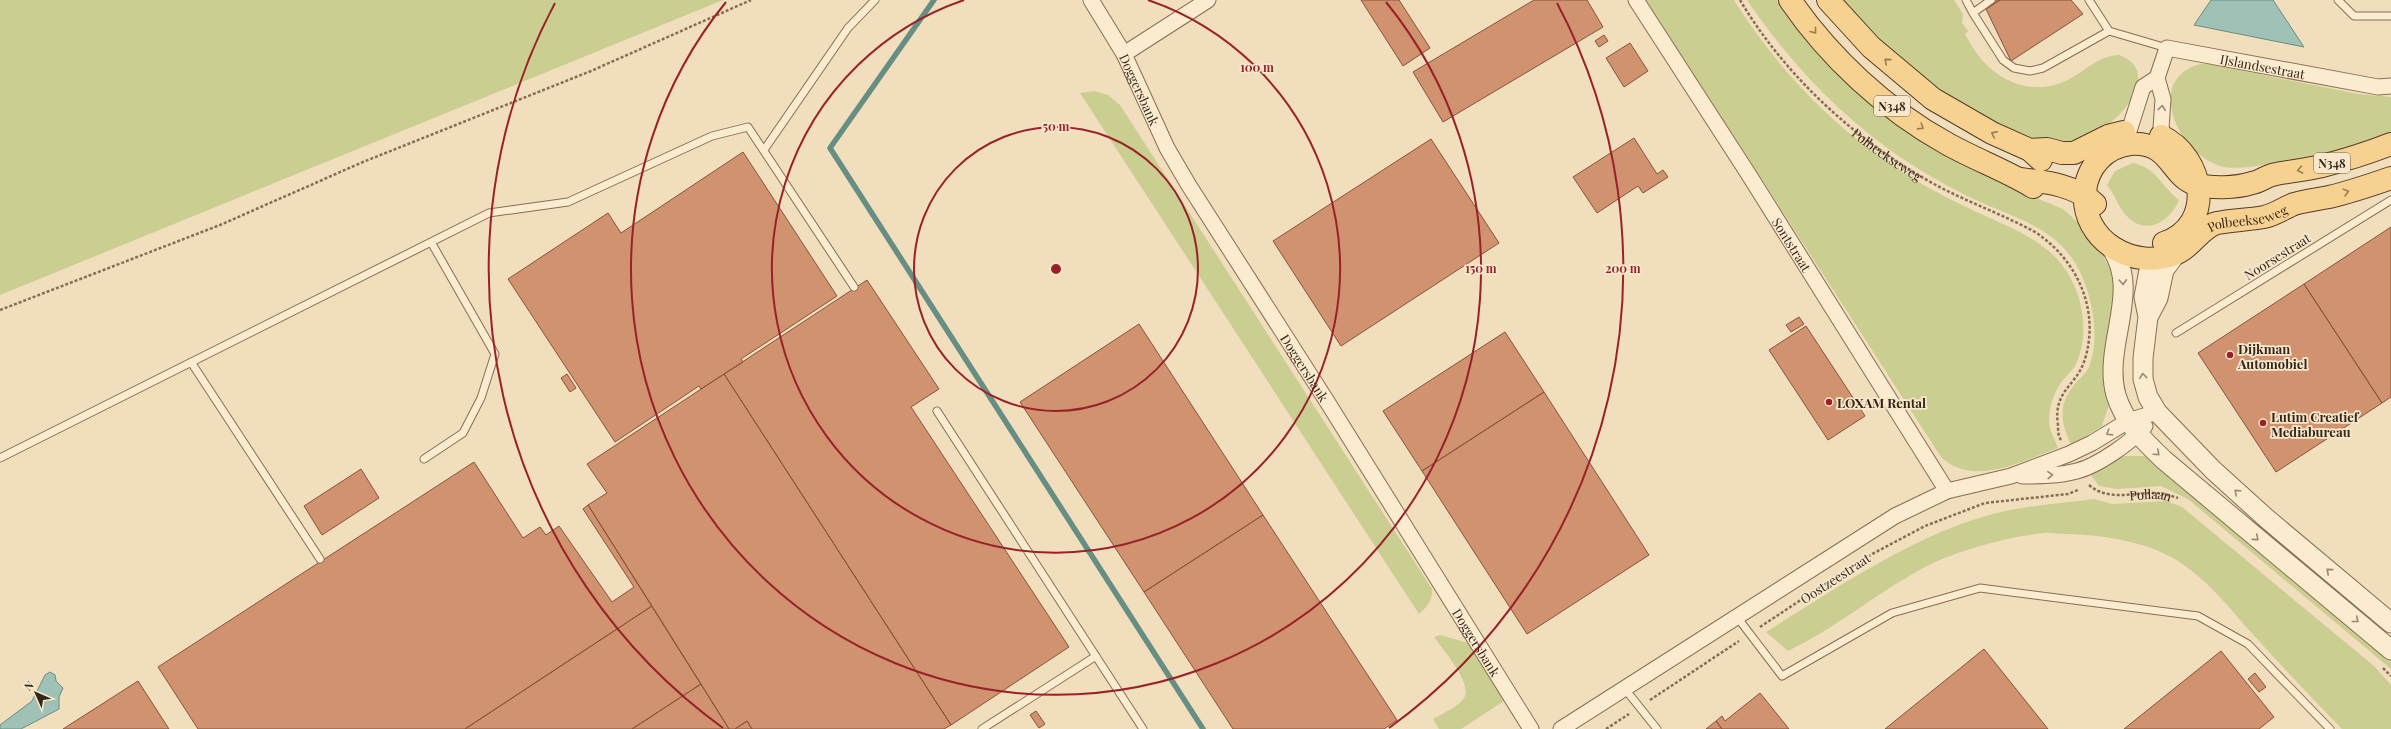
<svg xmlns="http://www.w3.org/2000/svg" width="2391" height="729" viewBox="0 0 2391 729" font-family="'Playfair Display',serif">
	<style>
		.green { fill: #cace90 }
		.water { fill: #a0c1b5; stroke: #678e82 }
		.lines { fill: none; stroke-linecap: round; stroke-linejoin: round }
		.stream { stroke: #678e82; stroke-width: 5.5 }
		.building { fill: #d0926f; stroke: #885439 }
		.service-casing { stroke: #886d55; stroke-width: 9 }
		.minor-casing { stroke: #886d55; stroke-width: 17 }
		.tertiary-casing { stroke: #886d55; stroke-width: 21 }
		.primary-casing { stroke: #553c2a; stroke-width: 24 }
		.path { stroke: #886d55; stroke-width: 2.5; stroke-dasharray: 3 2; stroke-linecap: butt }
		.service { stroke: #fbebcf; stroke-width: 7 }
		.minor { stroke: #fbebcf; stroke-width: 15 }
		.tertiary { stroke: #fbebcf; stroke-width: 19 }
		.primary { stroke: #f7d190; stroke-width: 22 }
		.oneway { stroke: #967c55 }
		.oneway2 { stroke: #988874 }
		.ring { fill: none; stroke: #9a2129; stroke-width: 2 }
		.poi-dot { fill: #9a2129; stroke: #f7e8cc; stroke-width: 1.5 }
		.labels { text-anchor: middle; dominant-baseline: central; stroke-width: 3.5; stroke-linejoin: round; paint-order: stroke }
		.shield { fill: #f7e8cc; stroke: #70604f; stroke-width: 1 }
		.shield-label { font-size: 12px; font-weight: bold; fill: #36261a }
		.street-label { font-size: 13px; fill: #36261a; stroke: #f7e8cc }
		.poi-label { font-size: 13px; font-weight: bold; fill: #36261a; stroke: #f7e8cc; text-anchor: start }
		.centre { fill: #9a2129; stroke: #f7e8cc; stroke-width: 2 }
		.ring-label { font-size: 12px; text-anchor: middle; font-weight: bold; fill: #9a2129; stroke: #f7e8cc; stroke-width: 3.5; stroke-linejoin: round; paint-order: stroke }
	</style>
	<rect width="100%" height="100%" fill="#f0debc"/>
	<!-- green -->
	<path class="green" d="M0,0H723L0,295Z
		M1646,0H1734C1771,59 1819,113 1876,154C1904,174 1934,192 1966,207C2011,229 2060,241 2078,295C2085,317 2086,345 2075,366C2072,371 2067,375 2063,380C2054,391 2049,407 2049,421C2049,429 2055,440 2058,448C2022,461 1974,488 1941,457Z
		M1747,0H1777L1796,25L1954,160L2005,185L2063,209L2080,224L2101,252L2112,272L2115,283L2110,402L2102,426L2071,445C2061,422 2057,405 2075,384C2080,378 2088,372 2090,364C2100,337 2092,295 2079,270C2060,232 2023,220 1987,205C1960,193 1934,179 1909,163C1844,120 1791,65 1747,0Z
		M1842,0H1954L1963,14L1962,23L1968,31L1965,34C1970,43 1975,52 1982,60C2005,87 2042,96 2073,77C2088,68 2100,56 2119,55C2171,74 2105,142 2068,143C1989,144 1892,56 1842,0Z
		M2201,64H2209L2358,94L2391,97V133C2350,148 2308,160 2264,165C2251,167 2237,169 2224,167C2178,157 2143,78 2201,64Z
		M1095,91L1108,95L1120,105L1432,589C1433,600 1427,607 1419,614L1080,93Z
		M2133,163C2158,169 2160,185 2179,200C2171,220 2148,236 2129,218C2119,210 2115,194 2107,185L2115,171Z
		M2124,456H2144L2151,459L2391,657V669L2188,499L2161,486L2117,489L2099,486L2090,474Z
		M2094,499L2112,504L2166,501L2182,507L2374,666L2391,685V729H2342C2314,700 2285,670 2258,640C2234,614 2213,585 2184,565C2152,542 2105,535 2067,534C2059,534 2051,532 2044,533C2010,536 1959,550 1929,565C1880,590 1838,627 1788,651L1766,632C1840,586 1923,528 2010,510C2037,505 2066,503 2094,499Z
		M1440,635L1468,643L1504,701L1461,729H1439L1433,719C1441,714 1461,706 1465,696C1471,682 1442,648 1434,637Z"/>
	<!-- water -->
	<path class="water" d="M2211,0H2273L2304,47L2194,25Z
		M50,672L55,675L56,681L63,688L59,697V709L21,729H0V725L32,701L45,675Z"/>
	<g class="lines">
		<!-- stream -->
		<path class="stream" d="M934,0L830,148L1203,729"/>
	</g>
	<!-- building -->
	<path class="building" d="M1361,0H1399L1430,48L1403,66Z
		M1534,0H1587L1603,27L1443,122L1413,72Z
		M1983,0H2000L1986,9Z
		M2000,0H2071L2083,14L2011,61L1986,9Z
		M1604,35L1608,41L1599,47L1595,41Z
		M1630,43L1648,71L1624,87L1606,58Z
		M1634,138L1657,174L1663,170L1668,177L1643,193L1638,186L1597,213L1573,177Z
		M1431,139L1499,243L1341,346L1273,241Z
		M743,152L837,296L741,359L743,362L701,389L699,386L615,442L508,279L608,213L621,233Z
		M2391,227V397L2382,403L2304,284Z
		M867,280L939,389L911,407L1069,647L951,725L724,374Z
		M2304,284L2382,403L2276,472L2198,353Z
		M1799,317L1804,324L1791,332L1786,325Z
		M1139,324L1263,515L1144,592L1020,402Z
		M1806,326L1865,416L1828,440L1769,350Z
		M1505,332L1544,392L1422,471L1383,411Z
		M567,374L576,388L570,392L561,378Z
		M724,374L951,725L944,729H752L747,721L735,729H729L588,505L607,493L587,464Z
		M1544,392L1649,555L1527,634L1422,471Z
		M474,462L523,538L540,527L546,535L559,526L612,602L634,587L583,509L588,505L652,606L465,729H198L158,667Z
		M361,469L379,498L322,535L304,506Z
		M1263,515L1397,720L1384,729H1233L1144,592Z
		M652,606L701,684L632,729H465Z
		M1984,649L2048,729H1885Z
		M2221,651L2274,717L2259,729H2124Z
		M2255,673L2266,687L2259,692L2248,679Z
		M138,681L169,729H63Z
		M701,684L729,729H632Z
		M1760,693L1789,729H1722L1716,721L1722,716L1725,721Z
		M1036,711L1045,724L1039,728L1030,715Z
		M747,721L752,729H735Z
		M1716,721L1722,729H1706Z"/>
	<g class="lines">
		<!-- service casing -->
		<g class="service-casing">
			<path id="service" d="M1966,0L1973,13
				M1991,0L1973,13L2003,60L2014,68L2030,71L2043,68L2109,31
				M2089,0L2109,31L2167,48
				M2338,0L2354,16H2391
				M764,150L848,28L875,0
				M2176,333L2391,200
				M191,362L320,559
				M937,411L1143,729
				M0,458L489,213L568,202L712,136L748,127L854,287
				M424,459L463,433L481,398L495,354L431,242
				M1737,617L1782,676L1892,613L1980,588L2198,616L2248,644L2330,729
				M1625,689L1657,729
				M982,729L1096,656"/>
		</g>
		<!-- minor casing -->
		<g class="minor-casing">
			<g id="minor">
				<path id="s3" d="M1091,0L1124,54L1167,148L1188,184L1328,403L1531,729"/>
				<path id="s4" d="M1636,0L1749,175L1947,491"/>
				<path d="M1124,54L1208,0"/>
				<path d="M2129,131L2143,87L2157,78"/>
				<path id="s5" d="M2166,138L2161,128L2163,99L2157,78L2167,48L2378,87L2391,86"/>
				<path d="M2022,476C2040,476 2058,476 2077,471C2097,466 2132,442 2145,426"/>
				<path d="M1561,729L1895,516L1947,491L2011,476L2069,454L2092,443L2128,421L2157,412"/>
			</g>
		</g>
		<!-- tertiary casing -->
		<g class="tertiary-casing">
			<path id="tertiary" d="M2110,246C2143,291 2102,345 2116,395C2124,422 2144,441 2164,460L2391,650
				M2151,259L2144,297L2148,317L2143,358V379L2148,397L2157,412L2213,470L2266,518L2391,623
				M2148,317L2158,298L2164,270L2176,254"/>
		</g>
		<!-- primary casing -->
		<g class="primary-casing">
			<g id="primary">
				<path d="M1790,0C1829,57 1886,110 1946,143C1974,159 2005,170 2033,187"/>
				<path d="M1828,0L1871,47L1933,99L1992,133L2030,150L2041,160"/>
				<path d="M2161,136C2205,157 2216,225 2164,243"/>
				<path id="s6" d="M2391,144C2368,153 2346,160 2322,166C2306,170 2289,171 2272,175C2265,177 2259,182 2252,183C2236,188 2211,189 2195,184C2169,175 2171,141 2130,144C2105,147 2087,167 2085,192C2081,241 2135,272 2177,253C2193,246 2201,227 2217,223C2232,220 2248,220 2264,217C2274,215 2284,208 2294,204C2305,201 2317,199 2329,197C2350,192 2371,185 2391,178"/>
				<path d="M2030,150L2047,149L2062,153H2074L2108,136L2124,132"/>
				<path d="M2020,179C2046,182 2076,185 2095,204"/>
			</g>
		</g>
		<!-- path -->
		<g class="path">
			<path id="s1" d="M1740,0C1785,76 1856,141 1934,184C1967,202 2002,214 2035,232C2078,260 2101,312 2084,362C2075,387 2053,391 2058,425C2058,430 2058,436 2061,440"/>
			<path d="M0,310L220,225L363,162L591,71L751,0"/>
			<path id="s2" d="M2089,485C2109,502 2133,492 2157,493C2164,493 2171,496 2178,498"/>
			<path d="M1859,561L1925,526L1985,503L2068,494L2078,490"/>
			<path d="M1760,627L1852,566"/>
			<path d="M2383,668L2391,676"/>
			<path d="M1650,700L1739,641"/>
			<path d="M1606,729L1629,714"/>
		</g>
		<!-- service -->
		<use href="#service" class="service"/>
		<!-- minor -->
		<use href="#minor" class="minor"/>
		<!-- tertiary -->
		<use href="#tertiary" class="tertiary"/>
		<!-- primary -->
		<use href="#primary" class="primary"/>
	</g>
	<!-- one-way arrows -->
	<defs><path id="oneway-chevron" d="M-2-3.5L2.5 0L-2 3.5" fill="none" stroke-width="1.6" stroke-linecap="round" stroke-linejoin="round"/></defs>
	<g class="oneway">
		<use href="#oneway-chevron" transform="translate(1814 31) rotate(52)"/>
		<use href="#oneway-chevron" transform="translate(1887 61) rotate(-139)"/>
		<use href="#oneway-chevron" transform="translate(1921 127) rotate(32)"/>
		<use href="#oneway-chevron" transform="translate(1994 134) rotate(-154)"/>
		<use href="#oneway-chevron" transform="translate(2300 170) rotate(169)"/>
		<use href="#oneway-chevron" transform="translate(2346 192) rotate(-15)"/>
	</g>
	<g class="oneway2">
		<use href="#oneway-chevron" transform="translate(2162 108) rotate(-83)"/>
		<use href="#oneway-chevron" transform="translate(2123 282) rotate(87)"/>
		<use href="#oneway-chevron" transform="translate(2143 376) rotate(-96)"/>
		<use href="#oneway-chevron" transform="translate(2109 433) rotate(148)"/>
		<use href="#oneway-chevron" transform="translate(2157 453) rotate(42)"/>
		<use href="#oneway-chevron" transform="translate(2050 475) rotate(-2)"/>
		<use href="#oneway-chevron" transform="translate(2237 492) rotate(-138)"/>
		<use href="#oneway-chevron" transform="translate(2256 538) rotate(40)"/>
		<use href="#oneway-chevron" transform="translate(2329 571) rotate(-140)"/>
		<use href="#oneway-chevron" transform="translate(2356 620) rotate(39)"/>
	</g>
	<!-- distance rings -->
	<g class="ring">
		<circle cx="1056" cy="269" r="142"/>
		<path d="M1148 0A284 284 0 1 1 964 0"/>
		<path d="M1386 2A425 425 0 1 1 726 2"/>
		<path d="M723 728A567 567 0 0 1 555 3M1557 3A567 567 0 0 1 1389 728"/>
	</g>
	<!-- markers -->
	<g class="poi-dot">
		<circle cx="2230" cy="355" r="4"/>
		<circle cx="1829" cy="402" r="4"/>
		<circle cx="2263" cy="423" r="4"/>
	</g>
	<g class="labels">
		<!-- shield labels -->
		<g class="shield">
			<rect x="1874" y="96" width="36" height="20" rx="3"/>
			<rect x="2314" y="153" width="36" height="20" rx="3"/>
		</g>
		<g class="shield-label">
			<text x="1892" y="106">N348</text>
			<text x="2332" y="163">N348</text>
		</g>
		<!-- street labels -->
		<g class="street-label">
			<text stroke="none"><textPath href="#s5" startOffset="191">IJslandsestraat</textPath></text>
			<text stroke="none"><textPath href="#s3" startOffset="102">Doggersbank</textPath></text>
			<text stroke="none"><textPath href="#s1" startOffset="215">Polbeekseweg</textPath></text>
			<text stroke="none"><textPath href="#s6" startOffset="567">Polbeekseweg</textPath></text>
			<text stroke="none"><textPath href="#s4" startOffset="290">Sontstraat</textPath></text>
			<text transform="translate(2277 256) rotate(-32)">Noorsestraat</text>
			<text stroke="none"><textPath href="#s3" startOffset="426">Doggersbank</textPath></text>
			<text stroke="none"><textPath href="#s2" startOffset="64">Pollaan</textPath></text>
			<text transform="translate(1835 578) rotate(-33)">Oostzeestraat</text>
			<text stroke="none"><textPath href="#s3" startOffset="750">Doggersbank</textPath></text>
		</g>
		<!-- poi labels -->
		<g class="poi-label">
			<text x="2238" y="348">Dijkman<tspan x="2238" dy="15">Automobiel</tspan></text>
			<text x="1837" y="402">LOXAM Rental</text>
			<text x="2271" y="416">Lutim Creatief<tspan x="2271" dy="15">Mediabureau</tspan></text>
		</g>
	</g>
	<circle cx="1056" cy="269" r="6" class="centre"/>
	<g class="ring-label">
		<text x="1257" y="72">100 m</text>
		<text x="1056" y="131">50 m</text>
		<text x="1481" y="273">150 m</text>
		<text x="1623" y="273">200 m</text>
	</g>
	<!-- north arrow -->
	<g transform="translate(36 693) rotate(315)" stroke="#f7e8cc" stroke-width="3" paint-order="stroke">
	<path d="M0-3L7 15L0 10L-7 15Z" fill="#36261a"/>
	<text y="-6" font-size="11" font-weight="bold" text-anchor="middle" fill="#36261a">N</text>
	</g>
</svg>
